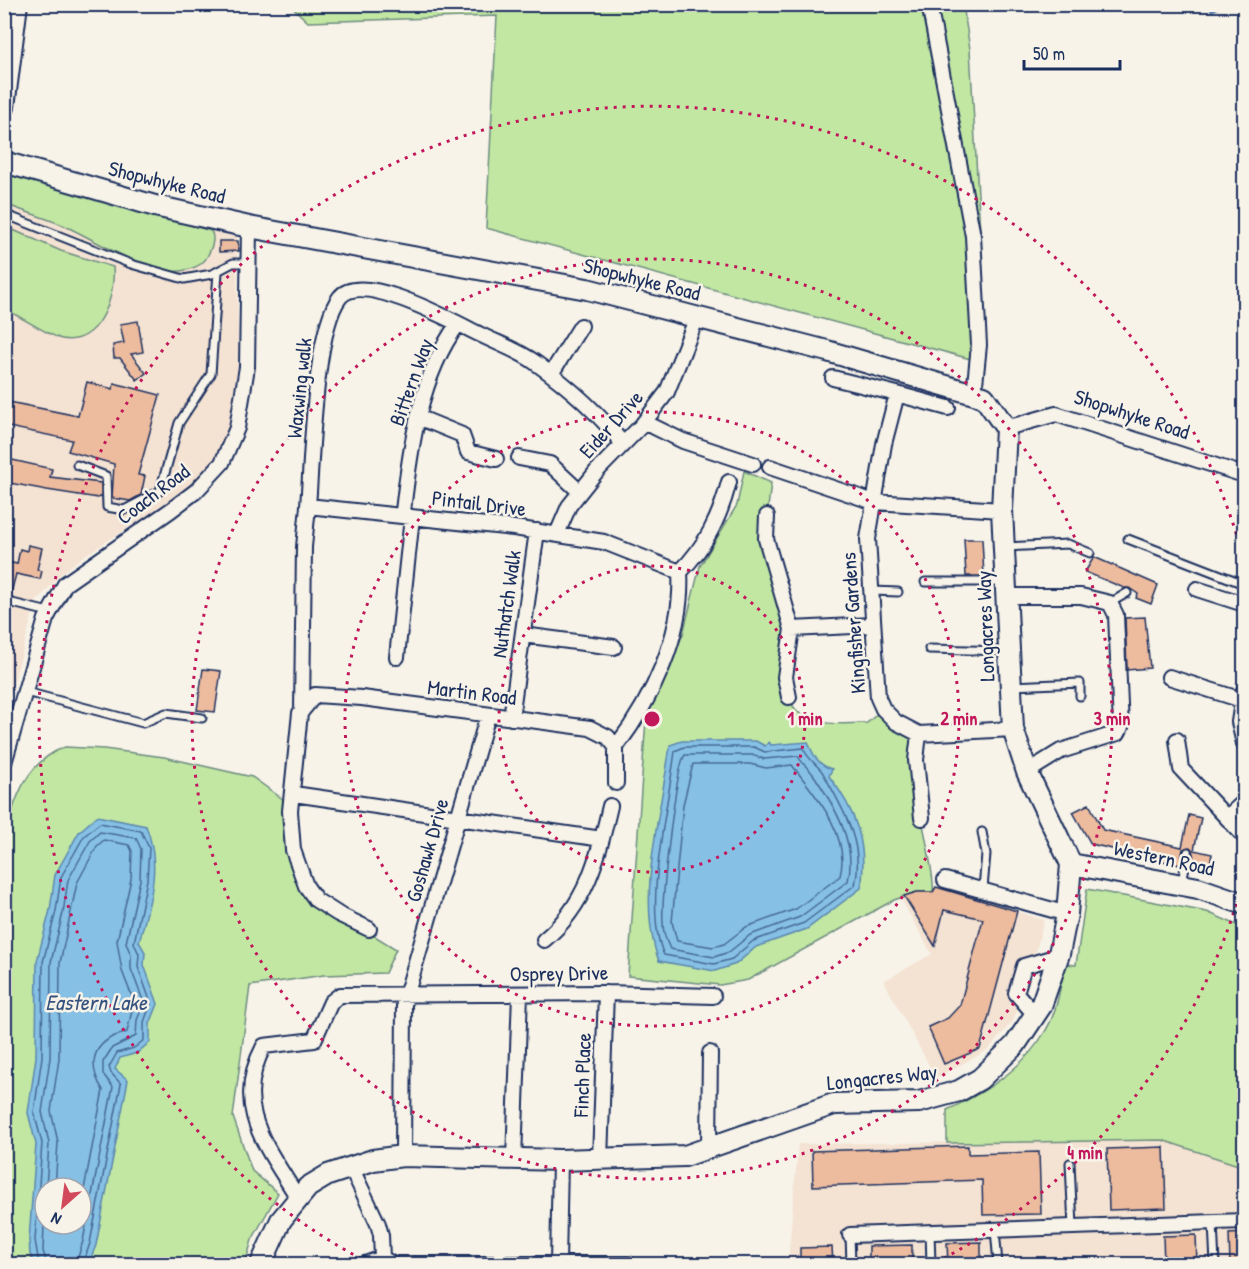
<svg xmlns="http://www.w3.org/2000/svg" width="1249" height="1269" viewBox="0 0 1249 1269" font-family="'Patrick Hand',sans-serif">
	<style>
		.built { fill: #f4e2d2 }
		.green { fill: #c1e7a2; stroke: #6e8b80; stroke-width: 1.5; fill-rule: evenodd }
		.water { fill: #86c0e5; stroke: #5b86af; stroke-width: 1.5; fill-rule: evenodd }
		.lines { fill: none; stroke-linecap: round; stroke-linejoin: round }
		.shore { stroke: #466994; stroke-width: 1.5 }
		.stream { stroke: #5b86af; stroke-width: 4 }
		.building { fill: #edbb9e; stroke: #1b2f5e; stroke-width: 1.5 }
		.service-casing { stroke: #1b2f5e; stroke-width: 11 }
		.minor-casing { stroke: #1b2f5e; stroke-width: 18 }
		.secondary-casing { stroke: #1b2f5e; stroke-width: 24 }
		.service { stroke: #f7f3e8; stroke-width: 7 }
		.minor { stroke: #f7f3e8; stroke-width: 14 }
		.secondary { stroke: #f7f3e8; stroke-width: 20 }
		.ring { fill: none; stroke: #c2185b; stroke-width: 3; stroke-dasharray: 3 6 }
		.labels { text-anchor: middle; dominant-baseline: central; stroke-width: 5; stroke-linejoin: round; paint-order: stroke }
		.street-label { font-size: 21px; fill: #1b2f5e; stroke: #f7f3e8 }
		.water-label { font-size: 22px; font-style: italic; fill: #365380; stroke: #f7f3e8 }
		.centre { fill: #c2185b; stroke: #f7f3e8; stroke-width: 3 }
		.ring-label { font-size: 18px; text-anchor: middle; font-weight: bold; fill: #c2185b; stroke: #f7f3e8; stroke-width: 5; stroke-linejoin: round; paint-order: stroke }
	</style>
	<rect width="100%" height="100%" fill="#f7f3e8"/>
	<filter id="ink" filterUnits="userSpaceOnUse"><feTurbulence type="fractalNoise" baseFrequency=".0167" numOctaves="2"/><feDisplacementMap in="SourceGraphic" scale="12" xChannelSelector="R" yChannelSelector="G"/><feConvolveMatrix kernelMatrix="1 2 1 2 8 2 1 2 1" color-interpolation-filters="sRGB"/></filter>
	<g filter="url(#ink)">
		<!-- built -->
		<path class="built" d="M5,172L211,231L237,234L238,365L228,430L214,467L185,492L85,555L61,574L36,602L5,714Z
			M930,886L1044,920L1027,985L1013,1021L988,1050L936,1078L884,981L932,954L897,892Z
			M1162,1140L1244,1167V1264H788L798,1144Z"/>
		<!-- green -->
		<path class="green" d="M290,5H963L970,49L986,342L978,361L486,228L497,16L308,22Z
			M4,172L211,231C216,239 211,249 207,257C201,269 178,273 166,271C131,264 97,241 65,226C46,218 25,212 5,204Z
			M4,226L61,251L113,267C116,297 99,346 62,339C54,338 17,315 5,309Z
			M744,471L771,483L767,516L792,629L789,697C798,729 841,724 867,723L883,709L919,734C919,754 917,775 918,795C920,817 936,878 933,892H917L894,900L748,980L720,985L628,976L646,719L683,634L700,566L737,505Z
			M65,747L104,749L164,757L252,777L291,805L289,828L316,900L396,949L385,973L324,975L250,986L233,1117L252,1171L278,1193L252,1240L245,1264H5L4,839C14,801 25,762 65,747ZM45,1188H81V1224H45Z
			M1087,889L1207,912L1244,928V1167L1162,1140L947,1143V1110C985,1093 1025,1067 1046,1030C1058,1010 1060,986 1065,964L1076,965Z"/>
		<!-- water -->
		<path class="water" d="M682,741H756L765,746L769,742L771,745L808,742C813,755 819,766 832,769L829,776C856,811 868,844 861,888L807,929L756,947L736,964L715,971L659,961C635,899 662,809 670,745Z
			M97,816L146,826C162,865 150,903 139,942L145,952L144,965L158,1004L150,1024V1042L137,1053L120,1058L115,1069L128,1080L96,1245L89,1264H34L30,1254L29,1240L36,1144L28,1113L36,1057L37,961L50,910L55,875L79,832ZM45,1188H81V1224H45Z"/>
		<g class="lines">
			<!-- shore -->
			<path class="shore" d="M684,747H754L765,752L803,748C809,761 818,765 823,773C842,807 865,844 855,885L804,923L753,941L732,959L714,964L664,955C642,909 669,803 675,751Z
				M685,755H752L764,759L798,756C802,764 810,769 815,777C835,807 857,844 848,881L800,917L750,935L729,952L714,957L670,949C666,941 663,932 663,923C661,902 676,765 685,755Z
				M693,764H750L766,768L792,765C814,794 851,834 840,876L796,909L746,927L724,944L713,947L677,941L672,922L683,805Z
				M46,1188L49,1143L42,1112L50,1058L51,962L63,913L68,880L90,841L100,832L136,838L141,849L140,880L126,943L131,955V969L144,1003L137,1020L136,1036L112,1048L103,1062V1074L113,1087L83,1241L76,1264
				M55,1188L58,1142L51,1111L59,1059L60,963L77,883L97,846L104,840L129,845L132,851L131,879L117,941L122,971L134,1002L127,1032C121,1035 114,1035 109,1039C88,1052 92,1073 103,1090L81,1205
				M45,1198L43,1251L47,1264
				M39,1264L35,1240L42,1143L34,1112L42,1057L43,962L56,911L61,877L84,836L100,823L141,831L149,848L147,880L134,943L139,954L138,967L151,1003L144,1022V1040L134,1048L117,1053L109,1067L111,1073L121,1084L90,1243L83,1264"/>
			<!-- stream -->
			<path class="stream" d="M1212,10L1222,4"/>
		</g>
		<!-- building -->
		<path class="building" d="M219,241H238L239,251L219,252Z
			M138,321L143,352L131,354L146,373L137,380L120,358H114L113,345L124,343L120,324Z
			M87,382L113,389L114,383L160,395L138,475L145,476L141,495L130,501L112,498L114,464L68,451L72,440L4,426V401L78,416Z
			M8,459L52,469L50,477L101,483V496L98,498L47,490L4,482Z
			M964,539H982L984,576H966Z
			M28,545L42,548L37,570L42,571L40,579L16,574L10,597L4,595L7,562L17,564L20,549L27,551Z
			M1094,557L1158,585L1151,604L1136,598L1138,594L1129,588H1124L1085,572Z
			M1145,617L1150,668L1127,670L1125,618Z
			M203,669L221,671L215,712L197,710Z
			M1089,804L1103,830L1182,847L1189,815L1201,818L1194,850L1212,854L1209,871L1191,867L1194,853L1190,847L1183,849L1180,865L1091,844L1073,812Z
			M936,887L1017,911L980,1049L944,1064L928,1027L948,1018L960,1005L983,919L944,910L935,946L904,896L917,892H933Z
			M968,1146V1154L1039,1152L1041,1214L983,1215L982,1180L813,1186L812,1151Z
			M1164,1147L1166,1208L1109,1210L1107,1149Z
			M1245,1233V1264H1230L1229,1234Z
			M1196,1235L1197,1264H1164L1163,1236Z
			M981,1242V1264H948L947,1243Z
			M912,1245V1264H869V1246Z
			M832,1247L833,1264H800V1248Z"/>
		<g class="lines">
			<!-- service casing -->
			<g class="service-casing">
				<path id="service" d="M4,214L131,264L184,279L212,274L233,263H248
					M77,465L106,476L107,507L124,510L160,491L179,423L211,374L218,272
					M1128,539L1244,584
					M1006,547L1068,544L1090,553
					M925,582H1005
					M873,591L898,592
					M4,601L49,612
					M1110,603L1127,593
					M929,649L1008,651
					M1012,686L1080,683V696
					M26,692L143,723L166,713L202,718
					M982,832L986,854L983,889
					M1182,882L1188,852
					M1070,1163L1073,1227
					M1213,1223L1215,1264
					M995,1229L998,1264
					M930,1232L931,1264
					M850,1235L851,1264"/>
			</g>
			<!-- minor casing -->
			<g class="minor-casing">
				<path id="minor" d="M929,4L973,236L979,345L974,394
					M551,374L581,326
					M833,378L897,394L884,444L868,539L878,698L883,709L896,722L919,734L1013,729
					M897,394L948,408
					M418,417L462,435L468,452L496,459
					M644,422L683,441L753,464
					M1006,428L1056,414L1244,475
					M519,458L550,464L580,492
					M770,467L874,502L1002,510
					M308,506C312,459 314,330 340,297C362,270 456,323 479,334C499,344 518,350 536,363C568,386 598,412 622,443
					M400,515L403,511C410,449 420,375 458,324
					M767,516L766,539L792,629L785,677L789,697
					M557,534L569,506L596,472L642,425L667,392L697,317
					M1197,589L1244,604
					M1009,596H1081L1110,603L1116,615L1121,727L1118,733L1061,751L1027,772
					M792,629L873,625
					M523,635L614,647
					M397,657L412,517
					M1169,677L1242,700
					M1244,690L1239,722L1244,744
					M302,711L304,547L308,506L514,528L604,542L680,572
					M511,718L537,531
					M919,734L916,760L922,818
					M1177,740L1181,769L1244,836
					M616,747C652,699 684,634 680,572C706,546 720,517 729,482
					M4,763L46,619L65,584L171,510L196,491L222,463L237,428L247,367L249,227
					M616,783V747
					M294,794L602,839
					M1227,817L1244,802
					M945,880L1067,914
					M369,929L338,914L316,900L306,886L293,850L290,811L300,713L315,695L362,698L590,728L608,737L616,747
					M544,940C587,905 598,857 610,806
					M1036,1016L1016,993L1024,966L1058,956
					M709,1147L710,1053
					M403,1156L404,1003L488,715
					M514,1159L520,994
					M600,1159L606,993
					M351,1167L378,1224L381,1235L382,1258L365,1264
					M300,1195L293,1190C263,1142 233,1103 264,1046L314,1040L331,1002L340,995L606,993L713,996
					M850,1235L1244,1221
					M382,1258L392,1264H629
					M558,1264L560,1160"/>
			</g>
			<!-- secondary casing -->
			<g class="secondary-casing">
				<path id="secondary" d="M4,107L17,4
					M4,162L155,206L249,227L587,289L827,351L984,397L1006,428L1002,510L1013,729L1027,772L1071,864L1067,914L1059,954L1041,1006L1015,1045L980,1079L959,1091L919,1102L834,1104L685,1156L560,1160L403,1156L373,1160L328,1175L308,1187L281,1220L261,1264
					M1071,864L1198,888L1244,904"/>
			</g>
			<!-- service -->
			<use href="#service" class="service"/>
			<!-- minor -->
			<use href="#minor" class="minor"/>
			<!-- secondary -->
			<use href="#secondary" class="secondary"/>
		</g>
	</g>
	<!-- distance rings -->
	<g class="ring">
		<circle cx="652" cy="719" r="153"/>
		<circle cx="652" cy="719" r="307"/>
		<circle cx="652" cy="719" r="460"/>
		<path d="M1244 878A613 613 0 0 1 935 1263M369 1263A613 613 0 1 1 1244 560"/>
	</g>
	<g class="labels">
		<!-- street labels -->
		<g class="street-label">
			<text transform="translate(167 182) rotate(14)">Shopwhyke Road</text>
			<text transform="translate(642 279) rotate(14)">Shopwhyke Road</text>
			<text transform="translate(411 382) rotate(-70)">Bittern Way</text>
			<text transform="translate(299 388) rotate(-84)">Waxwing walk</text>
			<text transform="translate(1132 414) rotate(18)">Shopwhyke Road</text>
			<text transform="translate(611 424) rotate(-48)">Eider Drive</text>
			<text transform="translate(153 494) rotate(-37)">Coach Road</text>
			<text transform="translate(479 503) rotate(7)">Pintail Drive</text>
			<text transform="translate(506 604) rotate(-82)">Nuthatch Walk</text>
			<text transform="translate(853 623) rotate(-94)">Kingfisher Gardens</text>
			<text transform="translate(985 626) rotate(-92)">Longacres Way</text>
			<text transform="translate(472 692) rotate(7)">Martin Road</text>
			<text transform="translate(427 850) rotate(-74)">Goshawk Drive</text>
			<text transform="translate(1164 858) rotate(12)">Western Road</text>
			<text transform="translate(559 973) rotate(-1)">Osprey Drive</text>
			<text transform="translate(582 1075) rotate(-88)">Finch Place</text>
			<text transform="translate(882 1077) rotate(-6)">Longacres Way</text>
		</g>
		<!-- water labels -->
		<g class="water-label">
			<text x="96" y="1002">Eastern Lake</text>
		</g>
	</g>
	<circle cx="652" cy="719" r="9" class="centre"/>
	<g class="ring-label">
		<text x="805" y="725">1 min</text>
		<text x="959" y="725">2 min</text>
		<text x="1112" y="725">3 min</text>
		<text x="1085" y="1159">4 min</text>
	</g>
	<!-- margin -->
	<rect width="1249" height="1269" fill="none" stroke="#f7f3e8" stroke-width="24"/>
	<rect x="12" y="12" width="1225" height="1245" fill="none" stroke="#1b2f5e" stroke-width="2" filter="url(#ink)"/>
	<!-- north arrow -->
	<g transform="translate(63 1206) rotate(208)"><circle r="28" fill="#f7f3e8" stroke="#9fa5b1" stroke-width="1.5"/>
	<path d="M0-4.5L10 22L0 15L-10 22Z" fill="#d1495b"/>
	<text y="-9" font-size="16" font-weight="bold" text-anchor="middle" fill="#1b2f5e">N</text>
	</g>
	<!-- scale -->
	<path d="M1024 60v9h96v-9" fill="none" stroke="#1b2f5e" stroke-width="3"/>
	<text x="1033" y="60" font-size="18" fill="#1b2f5e" stroke="#f7f3e8" stroke-width="4.5" paint-order="stroke">50 m</text>
</svg>
